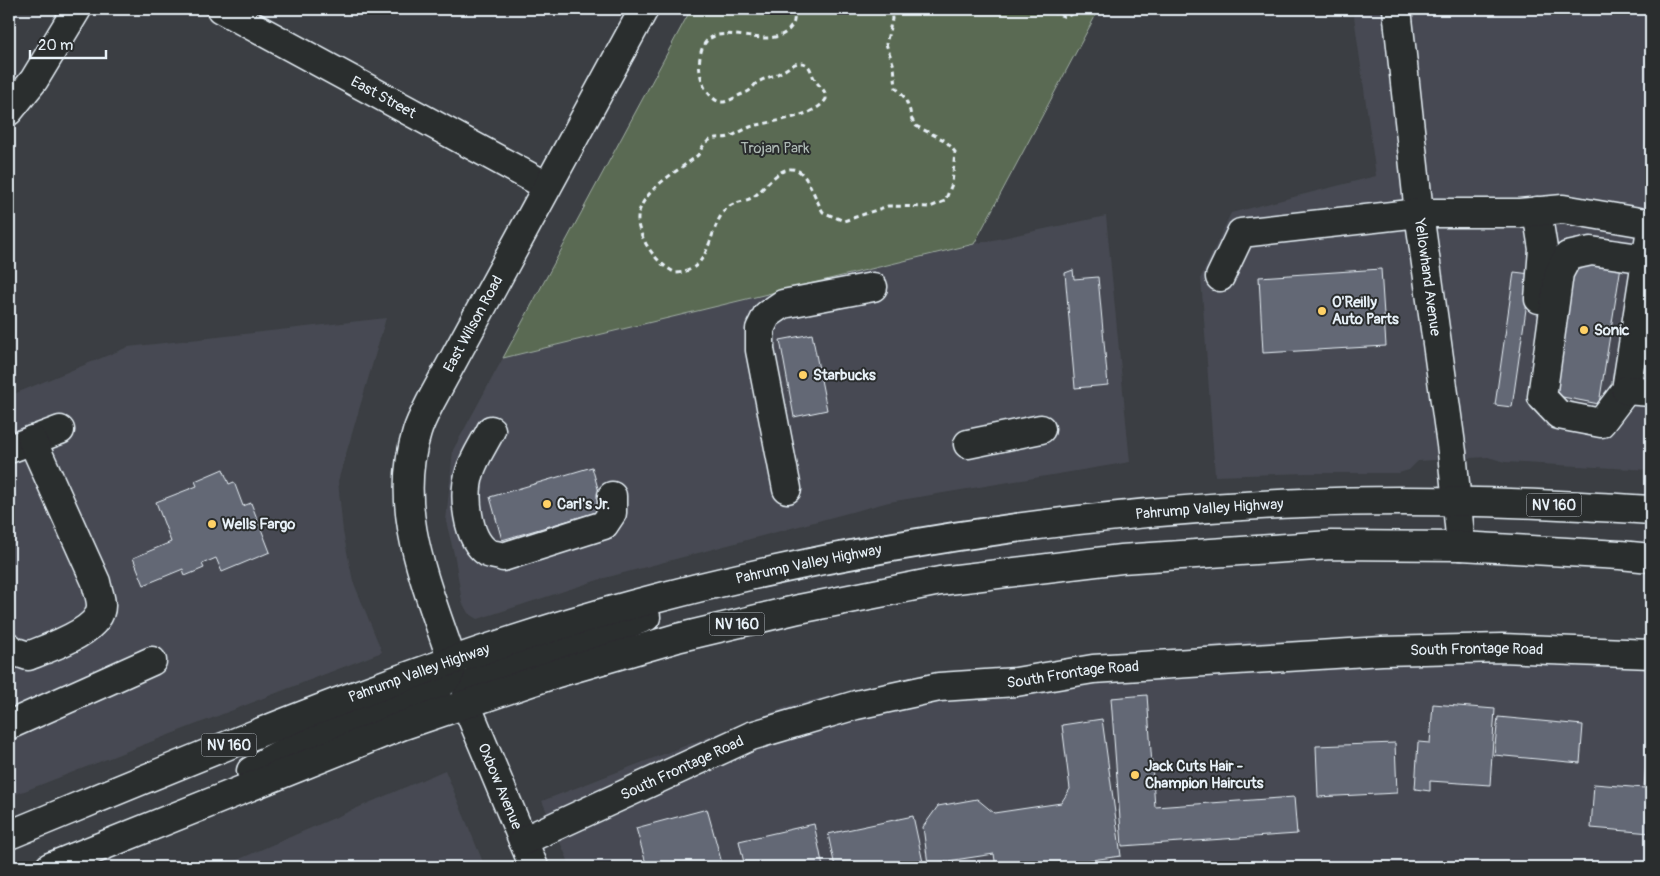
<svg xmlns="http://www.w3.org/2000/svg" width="1660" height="876" viewBox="0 0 1660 876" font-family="Pangolin,sans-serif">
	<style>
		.built { fill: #474a52 }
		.green { fill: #5a6a52; stroke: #a1aea5 }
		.building { fill: #646775; stroke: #e8f1f8 }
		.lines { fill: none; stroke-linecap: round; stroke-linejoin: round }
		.minor-casing { stroke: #e8f1f8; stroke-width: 31 }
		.highway-casing { stroke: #e8f1f8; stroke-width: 31 }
		.path { stroke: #e8f1f8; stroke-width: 3; stroke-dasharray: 5 4; stroke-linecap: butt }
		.minor { stroke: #2a2d2e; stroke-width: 28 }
		.highway { stroke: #2a2d2e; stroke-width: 28 }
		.poi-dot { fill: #ffd166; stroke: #2a2d2e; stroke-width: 2 }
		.labels { text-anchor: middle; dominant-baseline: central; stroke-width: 4; stroke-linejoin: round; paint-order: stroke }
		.shield { fill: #2a2d2e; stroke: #afb6bb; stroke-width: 1 }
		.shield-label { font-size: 14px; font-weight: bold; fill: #e8f1f8 }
		.street-label { font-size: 15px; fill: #e8f1f8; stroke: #2a2d2e }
		.park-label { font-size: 15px; fill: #afbbb6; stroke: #2a2d2e }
		.poi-label { font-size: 15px; font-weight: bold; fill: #e8f1f8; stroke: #2a2d2e; text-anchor: start }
	</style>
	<rect width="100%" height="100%" fill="#3b3e43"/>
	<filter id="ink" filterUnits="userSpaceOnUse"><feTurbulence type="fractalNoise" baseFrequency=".02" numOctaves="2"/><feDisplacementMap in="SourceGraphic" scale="10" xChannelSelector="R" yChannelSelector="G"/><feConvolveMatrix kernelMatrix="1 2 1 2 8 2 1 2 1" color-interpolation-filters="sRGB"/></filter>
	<g filter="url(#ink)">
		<!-- built -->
		<path class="built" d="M1353,9H1651V470L1505,462L1488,457L1418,461L1409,470L1399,473H1306L1215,476L1201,277L1231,213L1376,176Z
			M1106,216L1130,462L889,502L601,579L478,619L468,613L462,602L455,558L446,521L453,450L503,358L974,244Z
			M386,318L338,481L343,532L353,581L382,652L9,797V396L128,347Z
			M1628,637L1651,640V867H571L542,801L791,705L904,679L1247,641Z
			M445,770L485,867H221Z"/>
		<!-- green -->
		<path class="green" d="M691,9H1099L974,244L503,358Z"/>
		<!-- building -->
		<path class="building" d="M1590,257L1621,266L1599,404L1547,394L1567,265Z
			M1381,269L1386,346L1263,353L1259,277Z
			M1073,270L1074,279L1098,277L1108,385L1075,388L1065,273Z
			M1514,272L1531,274L1512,407L1495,405Z
			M1651,321V361L1645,360Z
			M812,334L827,410L794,417L780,340Z
			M592,467L604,510L502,540L490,497Z
			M223,469L229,484L234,482L243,506L251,503L270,552L222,572L216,558L202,564L204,568L185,576L183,569L144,585L133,558L171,542L156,502L197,486L195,481Z
			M1147,695L1155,807L1294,797L1297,834L1122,846L1111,698Z
			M1651,699V833L1591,828L1594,784L1644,788Z
			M1433,704L1495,709L1490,785L1430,781V791L1415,789L1418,742L1430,743Z
			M1498,717L1583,725L1580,763L1494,755Z
			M1102,719L1121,856L1040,867H996L994,854L928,864L923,827L938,806L977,799L994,813L1061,803L1070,789L1062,725Z
			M1395,743L1397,793L1318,797L1316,746Z
			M707,809L723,867H647L636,828Z
			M913,816L924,867H835L828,834Z
			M814,824L823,867H745L739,841Z"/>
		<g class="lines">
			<!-- minor casing -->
			<g class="minor-casing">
				<g id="minor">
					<path id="s1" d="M221,9L547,186"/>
					<path id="s2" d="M1397,9L1419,213L1452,452L1461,546"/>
					<path d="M9,111L34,80L77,9"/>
					<path d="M1537,211L1543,249L1539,299"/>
					<path d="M1647,259L1591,251L1568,256L1559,273L1542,397L1559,415L1601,423L1626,390L1651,229"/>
					<path d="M1220,277L1241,233L1419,213H1520L1563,209L1651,224"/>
					<path d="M1626,390L1651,392"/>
					<path d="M491,430C484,444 474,458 470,472C463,494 466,539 488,553C492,555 499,555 503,557L604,525L612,513V496"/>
					<path d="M968,444L1041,429"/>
					<path d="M9,449L60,430"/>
					<path d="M787,489L760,350V329L767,315L783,304L873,287"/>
					<path d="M9,647L13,651L28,656C48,648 102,631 101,605C101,597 97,589 96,582L32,440"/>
					<path id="s3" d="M452,661C428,587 392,511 417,432C420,422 426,411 431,401L644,9"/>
					<path id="s4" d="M466,704L534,867"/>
					<path d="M9,725L152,661"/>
					<path id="s5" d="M523,841L751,736L856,705L939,687L1016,682L1093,669L1382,651L1502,648L1651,654"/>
				</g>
			</g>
			<!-- highway casing -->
			<g class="highway-casing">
				<g id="highway">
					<path d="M466,704C465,690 473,680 485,674L585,641L646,617"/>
					<path d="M251,771C303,737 371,715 428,693C441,685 453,678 452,661"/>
					<path id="s6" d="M9,835C213,751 417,663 631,605C851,546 1075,512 1303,503C1419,498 1535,503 1651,510"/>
					<path d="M50,867L401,726L557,673L677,638L799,609L940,581L1121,559L1331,545L1461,546L1620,555L1651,558"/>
				</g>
			</g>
			<!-- path -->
			<path class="path" d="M795,9C794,14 795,20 793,24C772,61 707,7 700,57C698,67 701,82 706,90C718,106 723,104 738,96C742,94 746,93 749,91C753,88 755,83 760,81C767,77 775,76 781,72C788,69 794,62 802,63C811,64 811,74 815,80C820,88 826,89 826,99C815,118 769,121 750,127C743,130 736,134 729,137C722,139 716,136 710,140C704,143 701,149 698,155C679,171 636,192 638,222C638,229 643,238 646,244C654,257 663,267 676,273C712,271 707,231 725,210C733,201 743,203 753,197C764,191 782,159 800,172C810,180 816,201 823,212L844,221L888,206L930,207L945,201L952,184L955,152L946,141L916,126L911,118L910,111L905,98L896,88L894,66L886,44L892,19L891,9
				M1043,9L1066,17L1073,13L1075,9"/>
			<!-- minor -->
			<use href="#minor" class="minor"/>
			<!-- highway -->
			<use href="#highway" class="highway"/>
		</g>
	</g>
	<!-- markers -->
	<g class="poi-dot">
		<circle cx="1322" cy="311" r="5"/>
		<circle cx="1584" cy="330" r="5"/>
		<circle cx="803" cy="375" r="5"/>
		<circle cx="547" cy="504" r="5"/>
		<circle cx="212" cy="524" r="5"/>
		<circle cx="1135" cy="775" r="5"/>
	</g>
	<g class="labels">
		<!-- shield labels -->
		<g class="shield">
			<rect x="1526.5" y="493.5" width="55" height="23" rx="4"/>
			<rect x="709.5" y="612.5" width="55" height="23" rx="4"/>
			<rect x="201.5" y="733.5" width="55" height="23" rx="4"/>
		</g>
		<g class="shield-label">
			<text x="1554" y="505">NV 160</text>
			<text x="737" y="624">NV 160</text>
			<text x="229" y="745">NV 160</text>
		</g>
		<!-- street labels -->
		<g class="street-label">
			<text stroke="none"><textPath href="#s1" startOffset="185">East Street</textPath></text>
			<text stroke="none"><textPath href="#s2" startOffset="270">Yellowhand Avenue</textPath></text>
			<text stroke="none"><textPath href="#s3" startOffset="358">East Wilson Road</textPath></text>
			<text stroke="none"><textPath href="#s6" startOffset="1251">Pahrump Valley Highway</textPath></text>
			<text stroke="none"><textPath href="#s6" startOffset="846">Pahrump Valley Highway</textPath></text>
			<text stroke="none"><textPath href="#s5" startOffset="985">South Frontage Road</textPath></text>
			<text stroke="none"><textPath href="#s6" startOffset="441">Pahrump Valley Highway</textPath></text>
			<text stroke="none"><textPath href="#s5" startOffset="580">South Frontage Road</textPath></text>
			<text stroke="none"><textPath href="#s5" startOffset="175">South Frontage Road</textPath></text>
			<text stroke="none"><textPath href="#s4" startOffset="89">Oxbow Avenue</textPath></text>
		</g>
		<!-- park labels -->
		<g class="park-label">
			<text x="775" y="148">Trojan Park</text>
		</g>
		<!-- poi labels -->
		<g class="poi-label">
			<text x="1332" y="302">O'Reilly<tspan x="1332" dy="17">Auto Parts</tspan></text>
			<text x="1594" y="330">Sonic</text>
			<text x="813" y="375">Starbucks</text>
			<text x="557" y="504">Carl's Jr.</text>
			<text x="222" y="524">Wells Fargo</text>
			<text x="1145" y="766">Jack Cuts Hair -<tspan x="1145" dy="17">Champion Haircuts</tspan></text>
		</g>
	</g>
	<!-- margin -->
	<rect width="1660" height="876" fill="none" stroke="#2a2d2e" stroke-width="30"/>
	<rect x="15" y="15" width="1630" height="846" fill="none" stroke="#e8f1f8" stroke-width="2" filter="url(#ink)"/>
	<!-- scale -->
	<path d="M30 50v8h76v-8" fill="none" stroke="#e8f1f8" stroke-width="2.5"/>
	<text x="38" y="50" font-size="15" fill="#e8f1f8" stroke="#2a2d2e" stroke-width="4" paint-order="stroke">20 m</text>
</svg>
